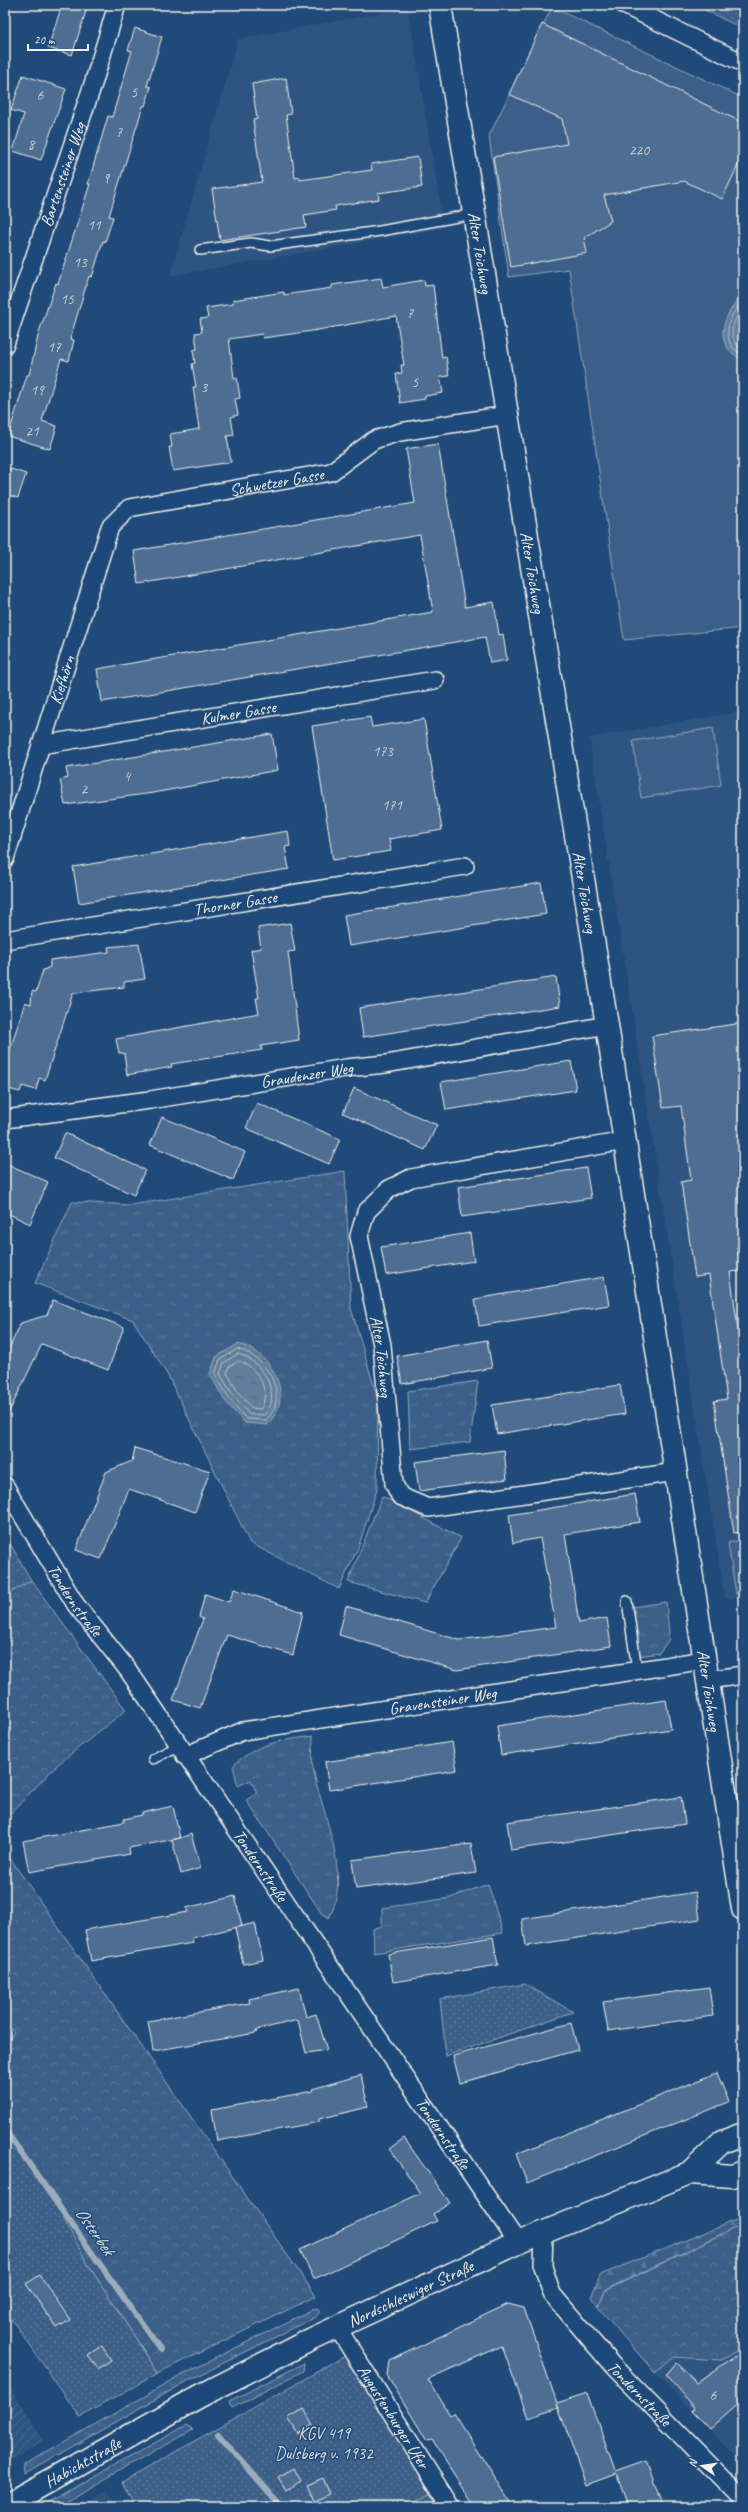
<svg xmlns="http://www.w3.org/2000/svg" width="748" height="2512" viewBox="0 0 748 2512" font-family="Caveat,sans-serif">
	<style>
		.built { fill: #2d5581 }
		.industrial { fill: url(#industrial-furrows) }
		.grass { fill: url(#grass-tufts); stroke: #97a8b8 }
		.forest { fill: url(#forest-firs); stroke: #97a8b8 }
		.park { fill: url(#park-crowns); stroke: #97a8b8 }
		.garden { fill: url(#garden-dots); stroke: #97a8b8 }
		.pitch { fill: #3a5f88; stroke: #97a8b8 }
		.water { fill: url(#water-ripples); stroke: #9cacbb }
		.lines { fill: none; stroke-linecap: round; stroke-linejoin: round }
		.shore { stroke: #bac3ca; stroke-width: 1 }
		.stream { stroke: #9cacbb; stroke-width: 6 }
		.building { fill: #4d6e92; stroke: #f4f1e8 }
		.lane-casing { stroke: #f4f1e8; stroke-width: 12 }
		.street-casing { stroke: #f4f1e8; stroke-width: 20 }
		.secondary-casing { stroke: #f4f1e8; stroke-width: 25 }
		.primary-casing { stroke: #f4f1e8; stroke-width: 25 }
		.lane { stroke: #1f4a7a; stroke-width: 9 }
		.street { stroke: #1f4a7a; stroke-width: 17 }
		.secondary { stroke: #1f4a7a; stroke-width: 22 }
		.primary { stroke: #1f4a7a; stroke-width: 22 }
		.rail { stroke: #f4f1e8; stroke-width: 3; stroke-dasharray: 6 3; stroke-linecap: butt }
		.labels { text-anchor: middle; dominant-baseline: central; stroke-width: 3; stroke-linejoin: round; paint-order: stroke }
		.number-label { font-size: 15px; fill: #cad0d2 }
		.street-label { font-size: 17px; fill: #f4f1e8; stroke: #1f4a7a }
		.park-label { font-size: 17px; fill: #e1e2de; stroke: #1f4a7a }
		.water-label { font-size: 18px; font-style: italic; fill: #dee0dd; stroke: #1f4a7a }
	</style>
	<defs>
		<pattern id="industrial-furrows" width="10" height="10" patternUnits="userSpaceOnUse"><rect width="10" height="10" fill="#2d5581"/><path d="M-1 1l2-2M0 10L10 0M9 11l2-2" fill="none" stroke="#4c6e93"/></pattern>
		<pattern id="grass-tufts" width="24" height="20" patternUnits="userSpaceOnUse"><rect width="24" height="20" fill="#3a5f88"/><path d="M3 7l-1-3M5 7V3M7 7l1-3M15 17l-1-3M17 17v-4M19 17l1-3" fill="none" stroke="#577699"/></pattern>
		<pattern id="forest-firs" width="22" height="20" patternUnits="userSpaceOnUse"><rect width="22" height="20" fill="#3a5f88"/><path d="M5 1l3.5 6h-7zM16 11l3.5 6h-7z" fill="#577699"/></pattern>
		<pattern id="park-crowns" width="20" height="18" patternUnits="userSpaceOnUse"><rect width="20" height="18" fill="#3a5f88"/><path d="M2 6a3 3 0 1 1 6 0M12 15a3 3 0 1 1 6 0" fill="none" stroke="#577699"/></pattern>
		<pattern id="garden-dots" width="8" height="8" patternUnits="userSpaceOnUse"><rect width="8" height="8" fill="#3a5f88"/><path d="M2 2h.1M6 6h.1" fill="none" stroke="#577699" stroke-width="1.8" stroke-linecap="round"/></pattern>
		<pattern id="water-ripples" width="26" height="14" patternUnits="userSpaceOnUse"><rect width="26" height="14" fill="#627e9d"/><path d="M2 4q2-2 4 0t4 0M15 11q2-2 4 0t4 0" fill="none" stroke="#58687a"/></pattern>
	</defs>
	<rect width="100%" height="100%" fill="#1f4a7a"/>
	<filter id="ink" filterUnits="userSpaceOnUse"><feTurbulence type="fractalNoise" baseFrequency=".025" numOctaves="2"/><feDisplacementMap in="SourceGraphic" scale="8" xChannelSelector="R" yChannelSelector="G"/><feConvolveMatrix kernelMatrix="1 2 1 2 8 2 1 2 1" color-interpolation-filters="sRGB"/></filter>
	<g filter="url(#ink)">
		<!-- built -->
		<path class="built" d="M408,8L444,228L170,276L238,39Z
			M743,711V1597L725,1599L589,738Z
			M743,2348V2465L655,2373L673,2357L720,2360Z
			M107,2489L118,2507H77Z"/>
		<!-- industrial -->
		<path class="industrial" d="M5,2379L44,2441L5,2465Z"/>
		<!-- grass -->
		<path class="grass" d="M345,1171L351,1308L378,1400L377,1489L358,1548L339,1589L250,1543L167,1374L133,1320L35,1283L72,1202L131,1205Z
			M478,1381L470,1442L410,1449L408,1391Z
			M382,1496L461,1538L425,1603L348,1582Z
			M666,1602L669,1633L668,1641L659,1653L639,1656L633,1607Z
			M313,1736C313,1748 311,1761 314,1773C323,1815 352,1877 329,1918L322,1914L246,1800L257,1793L251,1780L238,1786L233,1766C258,1742 280,1741 313,1736Z
			M488,1884L503,1933L374,1953L373,1929L382,1926V1908L450,1898Z
			M317,2309L320,2312L315,2317L186,2382L26,2473L25,2464L184,2374L311,2310Z
			M304,2363L303,2371L232,2408L230,2401Z
			M187,2425L193,2430L55,2507H39Z"/>
		<!-- forest -->
		<path class="forest" d="M743,2217V2224L605,2290L598,2307L591,2297L600,2275Z"/>
		<!-- park -->
		<path class="park" d="M31,1580L126,1710L57,1765L5,1819V1596Z
			M5,1851L316,2296L158,2373L87,2263L29,2163L5,2134V2044L14,2032L5,2024Z
			M743,2224V2348L721,2360L673,2357L655,2373L598,2307L605,2291Z
			M432,2493L441,2507H404Z"/>
		<!-- garden -->
		<path class="garden" d="M695,5H743V29Z
			M5,1535L31,1580L5,1596Z
			M525,1984L573,2012L446,2056L440,1999Z
			M5,2134L48,2189L87,2263L158,2373L80,2417L5,2310Z
			M345,2356L432,2493L404,2507H135L122,2482Z"/>
		<!-- pitch -->
		<path class="pitch" d="M552,7L743,98V294C724,315 710,343 743,360V628L624,640L569,269L509,277L489,136Z
			M713,728L721,785L641,798L633,741Z
			M743,1540V1593L736,1594L728,1543Z"/>
		<!-- water -->
		<path class="water" d="M743,294V360C710,343 724,315 743,294Z
			M238,1344C244,1346 253,1349 258,1353C280,1372 290,1402 267,1425L245,1423L225,1401L210,1374L216,1357Z"/>
		<g class="lines">
			<!-- shore -->
			<path class="shore" d="M743,300C728,316 718,343 743,355
				M743,307C732,320 726,340 743,350
				M238,1349C266,1356 291,1396 266,1420L246,1419L229,1398L215,1374L220,1360Z
				M238,1354C261,1359 284,1396 264,1415L249,1414L233,1395L220,1374L224,1363Z
				M239,1361C258,1367 271,1391 261,1409L252,1408L238,1392L227,1373L229,1367Z"/>
			<!-- stream -->
			<path class="stream" d="M5,2130L160,2349
				M218,2434L282,2507"/>
		</g>
		<!-- building -->
		<path class="building" d="M62,5H88L72,55L48,48Z
			M542,24L743,123V155L722,199L684,181L604,195L611,221L584,238L587,253L511,267L493,157L567,144L562,119L509,94Z
			M135,28L162,37L147,86L151,87L145,106H143L109,216L113,217L105,242L103,241L92,277L89,276L70,339L74,340L69,361L61,359L42,421L57,426L50,449L8,436L27,375H29L39,332L56,283L58,284L90,184H88L108,116L112,117L132,51L128,50Z
			M23,75L66,89L41,160L13,151L24,114L11,110Z
			M286,78L291,114L286,115L295,178L300,177V180L372,170L371,164L418,157L422,187L378,193L379,199L335,206L336,210L304,215L306,227L220,240L212,189L262,182L253,120L257,119L252,84Z
			M381,278L383,287L424,280L425,286L433,285L442,358L446,357L449,376L440,377L443,393L425,396V399L400,403L396,374L402,373L401,365H404L396,316L312,331L263,338L262,334L229,339L234,378H237L240,398L235,399L238,415L231,417L234,435L227,436L231,462L173,471L169,447H172L170,434L199,429L193,387H196L192,364L195,363L193,350L197,349L195,333L202,332L200,319L208,318L206,308L233,304V300L284,292V295L332,288V285Z
			M438,444L465,607L494,602L499,635L503,634L507,660L490,663L485,637L102,702L97,669L433,612L420,535L139,584L134,551L415,503L406,449Z
			M5,467L26,474L18,498L5,494Z
			M370,717L372,727L424,719L442,830L389,839L391,851L333,860L312,726Z
			M272,734L278,770L153,793L65,805L60,780L68,778L66,768Z
			M288,831L290,846L285,847L289,869L79,903L73,867Z
			M541,883L546,914L349,946L344,915Z
			M290,923L295,951L288,952L299,1040L261,1046L262,1050L171,1064L172,1067L127,1075L124,1053H119L116,1039L259,1013L256,998H259L251,950L261,948L258,928Z
			M139,944L145,979L124,982V987L73,993L45,1080L39,1078L36,1090L22,1086L20,1092L5,1088V1066L25,1002L31,1004L32,991L36,992L43,970L50,967V960L109,952L108,947Z
			M556,977L560,1006L363,1037L359,1008Z
			M743,1023V1246L737,1247L741,1271L730,1272L743,1364V1532L734,1533L714,1401L727,1399L709,1275L695,1277L681,1182L691,1180L681,1106L663,1108L652,1036Z
			M571,1061L576,1090L446,1110L441,1082Z
			M354,1088L437,1125L425,1150L343,1113Z
			M257,1103L340,1139L329,1164L246,1128Z
			M162,1117L245,1152L233,1180L150,1145Z
			M65,1133L145,1170L134,1195L54,1158Z
			M5,1163L48,1182L30,1224L5,1212Z
			M586,1168L591,1198L462,1217L458,1187Z
			M470,1233L474,1261L386,1275L381,1247Z
			M604,1277L609,1305L479,1326L475,1299Z
			M53,1300L124,1327L108,1370L42,1344L5,1420V1357L21,1323L47,1315Z
			M487,1340L492,1368L402,1384L397,1356Z
			M620,1385L625,1414L497,1434L492,1405Z
			M135,1448L210,1471L195,1512L129,1489L101,1559L76,1550L106,1472L132,1461Z
			M504,1450L507,1479L419,1491L415,1462Z
			M635,1494L640,1522L565,1534L579,1623L607,1618L611,1646L457,1670L339,1635L346,1606L459,1640L556,1627L540,1538L513,1543L509,1515Z
			M234,1589L303,1612L293,1655L227,1635L200,1708L173,1700L203,1619L199,1617L205,1594L229,1602Z
			M666,1700L671,1729L501,1755L497,1726Z
			M452,1742L457,1770L329,1790L325,1762Z
			M681,1797L685,1824L511,1850L507,1822Z
			M173,1806L180,1838L191,1834L201,1868L181,1874L172,1840L180,1838L129,1848L130,1854L29,1872L23,1841L124,1822V1819L142,1815V1813Z
			M471,1844L476,1873L356,1889L352,1860Z
			M696,1892L700,1919L526,1946L522,1919Z
			M235,1896L242,1926L192,1938L193,1943L91,1961L85,1930L188,1912L186,1908Z
			M255,1923L263,1960L243,1964L235,1928Z
			M493,1937L498,1965L393,1982L388,1954Z
			M709,1987L713,2016L608,2031L603,2002Z
			M299,1988L306,2017L316,2014L327,2050L306,2053L298,2020L257,2030L256,2033L153,2051L148,2021L250,2003L249,1999Z
			M571,2023L578,2050L460,2083L453,2056Z
			M717,2073L729,2102L527,2183L516,2154Z
			M361,2075L368,2107L319,2119V2122L217,2141L212,2110L313,2091L312,2089Z
			M404,2138L450,2203L433,2214L437,2221L314,2279L300,2250L421,2193L389,2149Z
			M40,2275L70,2320L57,2328L26,2284Z
			M508,2304L524,2308L557,2403L587,2393L615,2471L646,2460L663,2507H628L616,2474L586,2485L557,2404L559,2408L528,2418L502,2346L428,2379L450,2415L454,2413L513,2507H475L432,2440L427,2441L387,2375L389,2361Z
			M102,2346L111,2360L98,2369L88,2356Z
			M743,2351V2399L709,2429L692,2411L694,2408L666,2375L676,2363L697,2383Z
			M304,2409L313,2425L298,2434L288,2418Z
			M294,2468L301,2481L286,2490L278,2477Z
			M323,2478L330,2494L314,2501L307,2485Z"/>
		<g class="lines">
			<!-- lane casing -->
			<g class="lane-casing">
				<path id="lane" d="M200,250L251,243L270,246L380,231L474,214
					M627,1601L637,1670
					M153,1759L178,1746"/>
			</g>
			<!-- street casing -->
			<g class="street-casing">
				<g id="street">
					<path d="M624,5L743,63"/>
					<path id="s1" d="M5,344L94,81L117,5"/>
					<path id="s2" d="M41,745L435,680"/>
					<path id="s3" d="M5,859L110,527L129,508L331,472L374,440L400,432L507,415"/>
					<path id="s4" d="M5,940L465,866"/>
					<path id="s5" d="M5,1119L150,1100L346,1068L386,1064L607,1025"/>
					<path id="s6" d="M625,1141L411,1178L389,1189L366,1212L359,1236L382,1345L394,1484L400,1496L428,1508L676,1472"/>
					<path id="s7" d="M5,1486L76,1605L128,1670L518,2243"/>
					<path d="M708,1680L743,1675"/>
					<path id="s8" d="M185,1756L243,1731L705,1660"/>
					<path id="s9" d="M544,2232L543,2266L552,2294L613,2366L743,2499"/>
					<path id="s10" d="M337,2327L451,2507"/>
				</g>
			</g>
			<!-- secondary casing -->
			<g class="secondary-casing">
				<g id="secondary">
					<path id="s11" d="M440,5L607,1025L743,1909"/>
				</g>
			</g>
			<!-- primary casing -->
			<g class="primary-casing">
				<g id="primary">
					<path d="M689,2173L733,2176L743,2172"/>
					<path id="s12" d="M5,2506L200,2396L312,2339L518,2243L689,2173L722,2142L743,2134"/>
				</g>
			</g>
			<!-- lane -->
			<use href="#lane" class="lane"/>
			<!-- street -->
			<use href="#street" class="street"/>
			<!-- secondary -->
			<use href="#secondary" class="secondary"/>
			<!-- primary -->
			<use href="#primary" class="primary"/>
			<!-- rail -->
			<path class="rail" d="M5,2043V2044"/>
		</g>
	</g>
	<g class="labels">
		<!-- number labels -->
		<g class="number-label">
			<text x="134" y="92">5</text>
			<text x="40" y="95">6</text>
			<text x="119" y="132">7</text>
			<text x="31" y="144">8</text>
			<text x="639" y="150">220</text>
			<text x="106" y="178">9</text>
			<text x="94" y="225">11</text>
			<text x="80" y="262">13</text>
			<text x="67" y="299">15</text>
			<text x="410" y="313">7</text>
			<text x="54" y="347">17</text>
			<text x="415" y="382">5</text>
			<text x="204" y="387">3</text>
			<text x="37" y="390">19</text>
			<text x="32" y="431">21</text>
			<text x="383" y="751">173</text>
			<text x="127" y="776">4</text>
			<text x="84" y="789">2</text>
			<text x="392" y="805">171</text>
			<text x="713" y="2395">6</text>
		</g>
		<!-- street labels -->
		<g class="street-label">
			<text stroke="none"><textPath href="#s1" startOffset="179">Bartensteiner Weg</textPath></text>
			<text stroke="none"><textPath href="#s11" startOffset="251">Alter Teichweg</textPath></text>
			<text stroke="none"><textPath href="#s3" startOffset="525">Schwetzer Gasse</textPath></text>
			<text stroke="none"><textPath href="#s11" startOffset="575">Alter Teichweg</textPath></text>
			<text stroke="none"><textPath href="#s3" startOffset="188">Kiefhörn</textPath></text>
			<text stroke="none"><textPath href="#s2" startOffset="200">Kulmer Gasse</textPath></text>
			<text stroke="none"><textPath href="#s11" startOffset="899">Alter Teichweg</textPath></text>
			<text stroke="none"><textPath href="#s4" startOffset="233">Thorner Gasse</textPath></text>
			<text stroke="none"><textPath href="#s5" startOffset="305">Graudenzer Weg</textPath></text>
			<text stroke="none"><textPath href="#s6" startOffset="422">Alter Teichweg</textPath></text>
			<text stroke="none"><textPath href="#s7" startOffset="134">Tondernstraße</textPath></text>
			<text stroke="none"><textPath href="#s11" startOffset="1707">Alter Teichweg</textPath></text>
			<text stroke="none"><textPath href="#s8" startOffset="265">Gravensteiner Weg</textPath></text>
			<text stroke="none"><textPath href="#s7" startOffset="458">Tondernstraße</textPath></text>
			<text stroke="none"><textPath href="#s7" startOffset="782">Tondernstraße</textPath></text>
			<text stroke="none"><textPath href="#s12" startOffset="458">Nordschleswiger Straße</textPath></text>
			<text stroke="none"><textPath href="#s9" startOffset="196">Tondernstraße</textPath></text>
			<text stroke="none"><textPath href="#s10" startOffset="106">Augustenburger Ufer</textPath></text>
			<text stroke="none"><textPath href="#s12" startOffset="89">Habichtstraße</textPath></text>
		</g>
		<!-- park labels -->
		<g class="park-label">
			<text x="324" y="2433">KGV 419<tspan x="324" dy="20">Dulsberg v. 1932</tspan></text>
		</g>
		<!-- water labels -->
		<g class="water-label">
			<text transform="translate(95 2231) rotate(55)">Osterbek</text>
		</g>
	</g>
	<!-- margin -->
	<rect width="748" height="2512" fill="none" stroke="#1f4a7a" stroke-width="20"/>
	<rect x="10" y="10" width="728" height="2492" fill="none" stroke="#f4f1e8" stroke-width="1.5" filter="url(#ink)"/>
	<!-- north arrow -->
	<g transform="translate(702 2466) rotate(283)" stroke="#1f4a7a" stroke-width="3" paint-order="stroke">
	<path d="M0-3L7 15L0 10L-7 15Z" fill="#f4f1e8"/>
	<text y="-6" font-size="11" font-weight="bold" text-anchor="middle" fill="#f4f1e8">N</text>
	</g>
	<!-- scale -->
	<path d="M28 44v6h60v-6" fill="none" stroke="#f4f1e8" stroke-width="2"/>
	<text x="34" y="44" font-size="12" fill="#f4f1e8" stroke="#1f4a7a" stroke-width="3" paint-order="stroke">20 m</text>
</svg>
